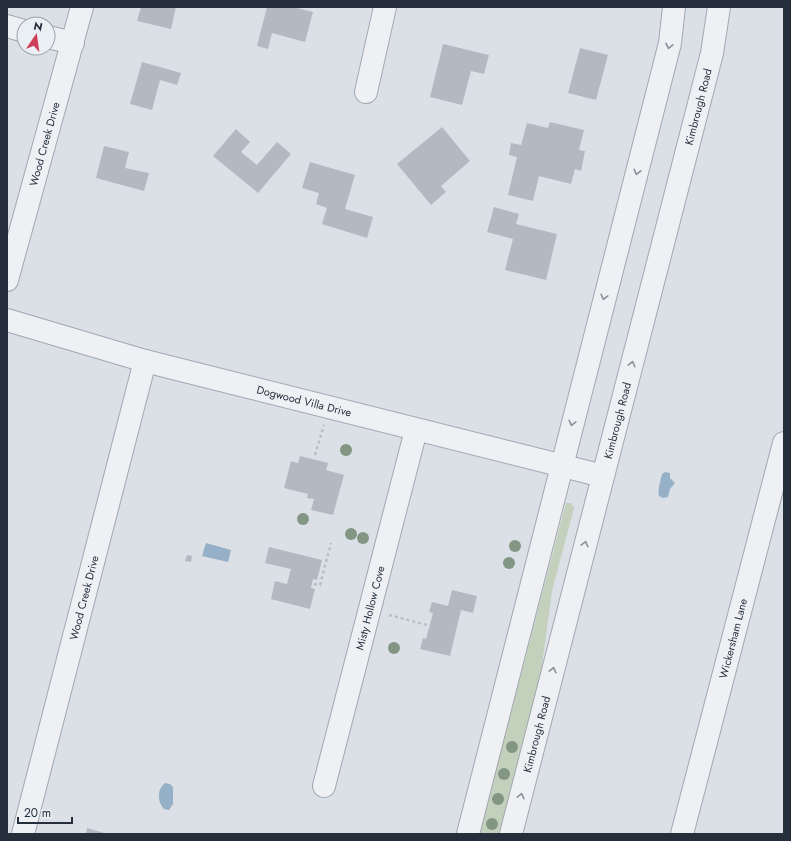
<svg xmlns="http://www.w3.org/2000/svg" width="791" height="841" viewBox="0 0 791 841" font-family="Jost,sans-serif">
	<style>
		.green { fill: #c2d0bc }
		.water { fill: #95b0c7 }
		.building { fill: #b3b9c3 }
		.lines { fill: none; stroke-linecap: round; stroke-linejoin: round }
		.minor-casing { stroke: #a1a7b0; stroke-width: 24 }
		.path { stroke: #babec4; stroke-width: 2.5; stroke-dasharray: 3 3; stroke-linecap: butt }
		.minor { stroke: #eef0f4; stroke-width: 22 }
		.tree { fill: #839583 }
		.oneway { stroke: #8a9098 }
		.labels { text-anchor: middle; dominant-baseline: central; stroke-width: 3; stroke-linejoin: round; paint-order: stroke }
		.street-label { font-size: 11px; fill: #252f3c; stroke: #eaeff4 }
	</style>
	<rect width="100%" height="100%" fill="#dbe0e6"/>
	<!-- green -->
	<path class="green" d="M566,503H571L574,508L552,591L541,672L499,834H479Z"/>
	<!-- water -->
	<path class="water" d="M665,472L670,473V478L675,483L670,489L668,497L663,498L659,496C657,492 661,479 662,474Z
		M206,543L231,550L228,562L202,556Z
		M165,783L170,784L173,787V804L169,810L164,809C157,802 157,789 165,783Z"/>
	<!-- building -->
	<path class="building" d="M141,7H176L171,29L137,21Z
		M267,7H293L313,12L305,42L272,33L268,49L257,46Z
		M443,44L489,55L484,74L471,71L462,105L430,97Z
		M580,48L608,55L596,100L568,93Z
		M142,62L181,73L177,85L160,80L152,110L130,104Z
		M550,122L584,130L579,150L585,151L581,171L575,169L571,184L539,176L533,201L508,195L517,157L509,155L511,143L521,145L527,123L548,128Z
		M442,127L470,161L441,186L446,192L431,205L397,164Z
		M236,129L250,142L241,152L257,165L277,142L291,154L258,193L213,156Z
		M104,146L129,152L125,168L149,173L144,191L96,178Z
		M310,162L355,175L345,209L373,217L367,238L322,224L327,208L316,204L319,193L302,188Z
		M494,207L519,214L516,224L557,234L546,280L505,270L513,239L487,232Z
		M300,456L328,463L326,470L344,475L333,515L311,510L314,499L307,498L308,494L284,488L291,461L298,463Z
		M269,547L322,560L317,580L313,579L311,588L315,589L310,609L271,599L275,581L287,584L291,569L265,563Z
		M187,555L192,556L191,562L185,561Z
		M452,590L477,596L473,613L461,610L450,656L420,649L423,638L426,639L433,613L429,612L432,602L448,606Z
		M87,828L108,834H86Z"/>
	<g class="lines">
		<!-- minor casing -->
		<g class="minor-casing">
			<g id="minor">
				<path d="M7,26L24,31"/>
				<path d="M48,37L73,43"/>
				<path d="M366,92L385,7"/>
				<path id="s1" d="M7,280L82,7"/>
				<path id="s2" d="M7,320L145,361L603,476"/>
				<path id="s3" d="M324,786L416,430"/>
				<path id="s4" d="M23,834L145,361"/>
				<path d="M468,834L670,43L674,7"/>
				<path id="s5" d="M511,834L712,53L719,7"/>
				<path id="s6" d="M682,834L784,443"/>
			</g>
		</g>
		<!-- path -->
		<path class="path" d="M315,455L324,425
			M314,584L320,585L331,543
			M389,615L427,625"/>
		<!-- minor -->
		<use href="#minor" class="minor"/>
	</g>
	<!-- trees -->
	<g class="tree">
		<circle cx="346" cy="450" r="6"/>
		<circle cx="303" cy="519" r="6"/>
		<circle cx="351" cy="534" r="6"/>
		<circle cx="363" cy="538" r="6"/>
		<circle cx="515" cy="546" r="6"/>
		<circle cx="509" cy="563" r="6"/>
		<circle cx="394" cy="648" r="6"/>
		<circle cx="512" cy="747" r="6"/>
		<circle cx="504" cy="774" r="6"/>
		<circle cx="498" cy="799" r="6"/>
		<circle cx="492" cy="824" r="6"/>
	</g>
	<!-- one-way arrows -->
	<defs><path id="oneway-chevron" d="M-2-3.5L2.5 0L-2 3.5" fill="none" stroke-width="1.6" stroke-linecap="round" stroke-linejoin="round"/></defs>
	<g class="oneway">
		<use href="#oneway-chevron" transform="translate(669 46) rotate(102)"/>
		<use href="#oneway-chevron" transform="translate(637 172) rotate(104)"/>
		<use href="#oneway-chevron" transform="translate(604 297) rotate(104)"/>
		<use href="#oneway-chevron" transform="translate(632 364) rotate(-76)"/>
		<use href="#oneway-chevron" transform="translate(572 423) rotate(104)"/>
		<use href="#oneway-chevron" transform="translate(585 544) rotate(-76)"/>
		<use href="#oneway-chevron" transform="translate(553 670) rotate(-76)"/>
		<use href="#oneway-chevron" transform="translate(521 796) rotate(-76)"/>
	</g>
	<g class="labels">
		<!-- street labels -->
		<g class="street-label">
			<text stroke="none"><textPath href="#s5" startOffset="751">Kimbrough Road</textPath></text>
			<text stroke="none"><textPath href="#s1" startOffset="141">Wood Creek Drive</textPath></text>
			<text stroke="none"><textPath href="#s2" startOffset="308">Dogwood Villa Drive</textPath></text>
			<text stroke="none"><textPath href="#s5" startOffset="427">Kimbrough Road</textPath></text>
			<text stroke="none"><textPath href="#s4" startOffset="244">Wood Creek Drive</textPath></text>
			<text stroke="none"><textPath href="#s3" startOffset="184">Misty Hollow Cove</textPath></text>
			<text stroke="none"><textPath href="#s6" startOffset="202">Wickersham Lane</textPath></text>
			<text stroke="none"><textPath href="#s5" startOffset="103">Kimbrough Road</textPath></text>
		</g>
	</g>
	<!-- border -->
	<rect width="791" height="841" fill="none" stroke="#252f3c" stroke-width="16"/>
	<!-- north arrow -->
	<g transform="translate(36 36) rotate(13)"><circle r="19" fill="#eaeff4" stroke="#9ba2aa"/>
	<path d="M0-3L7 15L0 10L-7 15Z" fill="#cf3d59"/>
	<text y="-6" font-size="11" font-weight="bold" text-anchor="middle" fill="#252f3c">N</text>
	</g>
	<!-- scale -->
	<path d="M18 817v6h54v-6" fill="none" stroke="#252f3c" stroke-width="2"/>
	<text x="24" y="817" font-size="12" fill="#252f3c" stroke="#eaeff4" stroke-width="3" paint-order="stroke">20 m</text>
</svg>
